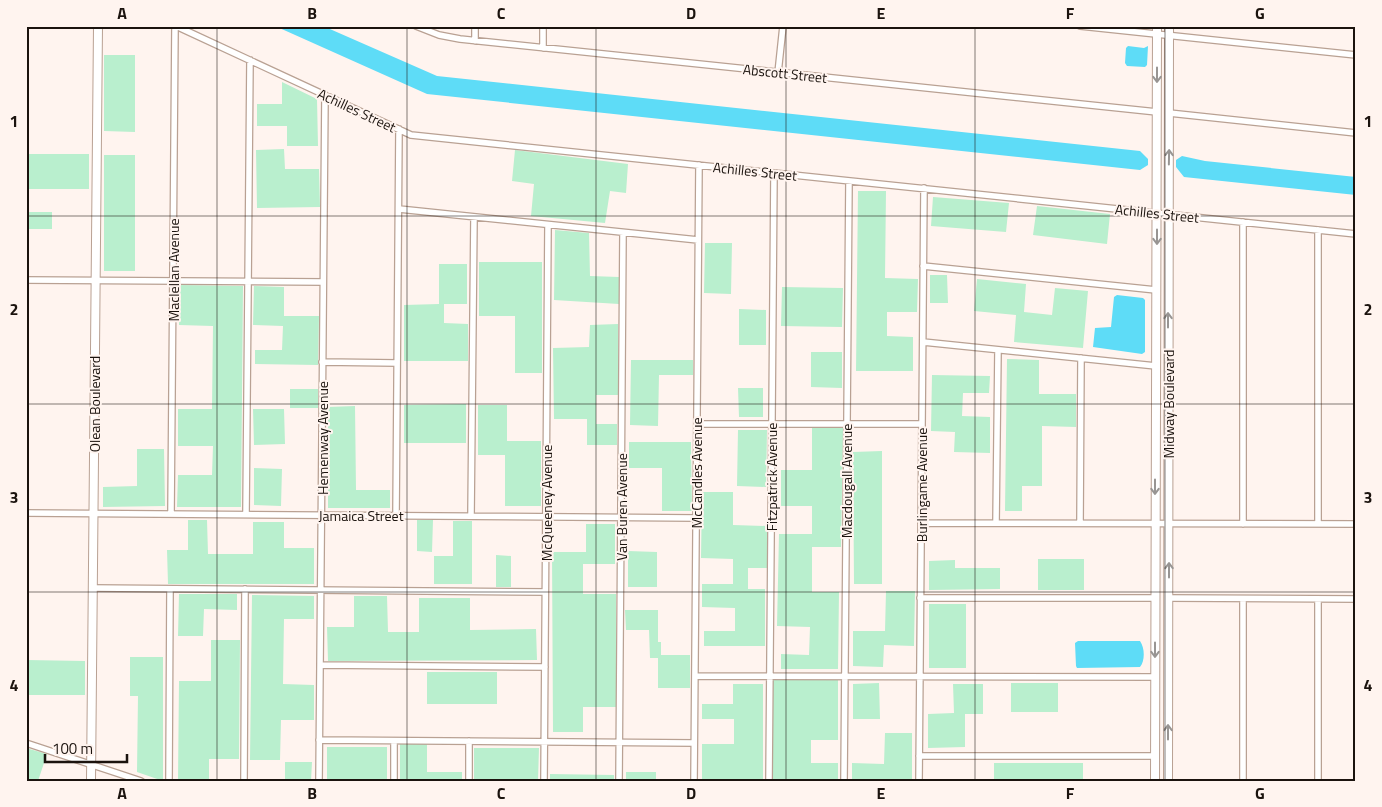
<svg xmlns="http://www.w3.org/2000/svg" width="1382" height="807" viewBox="0 0 1382 807" font-family="'Titillium Web',sans-serif">
	<style>
		.green { fill: #b9efce }
		.water { fill: #5edcf7 }
		.lines { fill: none; stroke-linecap: round; stroke-linejoin: round }
		.street-casing { stroke: #b9a193; stroke-width: 8 }
		.secondary-casing { stroke: #b9a193; stroke-width: 10 }
		.street { stroke: #fff; stroke-width: 5.5 }
		.secondary { stroke: #fff; stroke-width: 8 }
		.oneway { stroke: #989593 }
		.grid { fill: none; stroke: #1b130e; stroke-width: 1; stroke-opacity: 0.55 }
		.labels { text-anchor: middle; dominant-baseline: central; stroke-width: 4; stroke-linejoin: round; paint-order: stroke }
		.street-label { font-size: 14px; fill: #1b130e; stroke: #fff4ef }
		.neatline { fill: none; stroke: #1b130e; stroke-width: 2 }
		.grid-label { font-size: 16px; text-anchor: middle; font-weight: bold; fill: #1b130e }
	</style>
	<rect width="100%" height="100%" fill="#fff4ef"/>
	<!-- green -->
	<path class="green" d="M104,55H135V132L104,131Z
		M282,82L317,99L318,146H287V126H257V104H282Z
		M284,149L285,169H319L320,207L257,208L256,150Z
		M515,150L628,164L626,193L610,191L605,223L531,216L534,184L512,181Z
		M26,154H89V189H26Z
		M104,155H135V271H104Z
		M858,191H886L885,278L918,279L917,312H887V336L913,337V371H856Z
		M933,197L1009,203L1006,232L931,226Z
		M1037,206L1110,214L1107,244L1033,235Z
		M26,212H52V229H26Z
		M555,230L589,233L590,276L619,277V304L554,300Z
		M705,243H732L731,294L704,293Z
		M479,262H542V373H515V316H479Z
		M439,264H467V304H444V323L468,324V361H404V305L439,304Z
		M930,275H947L948,303H930Z
		M977,279L1026,284L1024,312L1052,315L1055,288L1088,291L1083,348L1014,342L1016,315L974,311Z
		M179,285L243,286L241,507H177L178,475H212L213,446H178V409H212L213,326L179,325Z
		M254,286L284,287V316H319L318,365L255,364V350H282L283,326L253,325Z
		M782,287L843,288L842,327L781,326Z
		M739,309L766,310V345H739Z
		M618,324V395H596V424H617V445H587V419H554L553,348L589,347L590,325Z
		M811,352H842V388L811,387Z
		M1007,359L1039,360V394H1076V427L1042,426V486H1022V511H1005Z
		M631,360H693V375H659L658,426L630,425Z
		M932,375L990,376L989,393H963L962,416L990,417V453L954,452L955,432L931,431Z
		M738,388H763V417H739Z
		M290,389H318V408H290Z
		M466,404V443H404V405Z
		M478,405H507V441H541V506H505V455H478Z
		M355,406L356,490H390V508H328V407Z
		M253,409H284L285,444L254,445Z
		M812,427L843,428L841,547H812V592H839L838,669H781V654L809,655L810,627L777,626L779,534H812V506H781V470H812Z
		M738,430H767L766,487L737,486Z
		M629,442H691L692,511H662V468H629Z
		M137,449H164L165,506L103,507V487L137,486Z
		M882,451V584H854L853,452Z
		M254,468L282,469L281,506L254,505Z
		M702,492H733V525L767,526V568H748V589H765V646H704V631H735V608L702,607V584H733V559L701,558Z
		M188,520H207L208,554H253V522H284V548H314V584H168L167,550H188Z
		M417,520H433L432,552L417,551Z
		M453,521H472V584H434V556H453Z
		M586,524H615V564H583V594H616V707H583V732H553L552,552H586Z
		M628,551L657,552V587H628Z
		M496,555L511,556V587H496Z
		M1038,559H1084V590H1038Z
		M955,560V568H1000V589L929,590V561Z
		M886,591H915L914,646L884,645L883,667L853,666V631H885Z
		M179,594H237V610L204,609L203,636H178Z
		M252,595L314,596V619H284L283,684L314,685V720H281L280,760H250Z
		M354,596H387L388,632H419V598H470V630L536,629L537,660L328,661L327,627H354Z
		M929,604H966V668H929Z
		M625,610H658V642H661V655H690V688H658V658H650L649,630H626Z
		M211,640H240L239,759H209V781H178L179,681H211Z
		M130,657H163V781L137,772L138,696H130Z
		M26,660L85,661V695H26Z
		M427,672H497V704H427Z
		M773,680H838V740H811V763H838V781H773Z
		M879,683L880,719H853V684Z
		M1011,683H1058V712H1011Z
		M733,684H763V781H702V744H734V719H702V704H733Z
		M953,684H983V714H965V747L928,748V714L954,713Z
		M885,733H912V781H852V763L884,764Z
		M400,744H427V772H462V781H400Z
		M327,747H387V781H327Z
		M26,748L47,754L38,781L26,780Z
		M474,748H539L538,781H474Z
		M285,762H312L311,781H285Z
		M994,763H1083V781H994Z
		M626,772H656V781H626Z
		M550,774L614,775V781H550Z"/>
	<!-- water -->
	<path class="water" d="M275,26H323L437,76L1140,151L1148,159V165L1140,170L427,94Z
		M1128,46L1144,48L1148,46L1147,65L1145,67L1127,66L1125,63L1126,48Z
		M1182,156L1205,161L1356,177V195L1184,177L1176,167V160Z
		M1117,295L1143,298L1145,300V352L1142,354L1093,347L1095,328L1111,327L1114,297Z
		M1078,641H1140C1145,648 1145,661 1140,667L1077,668L1076,666L1075,643Z"/>
	<g class="lines">
		<!-- street casing -->
		<g class="street-casing">
			<path id="street" d="M176,26L411,135L1356,234
				M416,26L439,35L460,39L1157,112
				M1080,26L1356,55
				M475,41V26
				M543,48V26
				M778,73L783,26
				M1169,113L1356,133
				M399,209L698,240
				M923,266L1156,290
				M26,280L323,282
				M923,342L1156,366
				M322,362L397,363
				M697,424H922
				M26,513L696,518
				M171,514L175,26
				M246,514L250,60
				M396,516L399,129
				M471,516L474,217
				M921,523L1356,524
				M996,523L998,350
				M1080,523L1081,358
				M1243,524V222
				M1318,524V230
				M93,588L545,592
				M920,598H1155
				M1169,598L1356,599
				M320,665L545,667
				M695,676L1155,677
				M319,740L694,743
				M26,743L141,781
				M919,756H1155
				M169,781L170,589
				M244,781L245,589
				M319,781L325,95
				M394,781V741
				M469,781V741
				M544,781L548,225
				M619,781L623,233
				M694,781L699,165
				M769,781L774,173
				M844,781L849,181
				M919,781L924,188
				M1243,781V599
				M1318,781V599"/>
		</g>
		<!-- secondary casing -->
		<g class="secondary-casing">
			<path id="secondary" d="M91,781L98,26
				M1155,781L1157,26
				M1168,781L1169,26"/>
		</g>
		<!-- street -->
		<use href="#street" class="street"/>
		<!-- secondary -->
		<use href="#secondary" class="secondary"/>
	</g>
	<!-- one-way arrows -->
	<defs><path id="oneway-shaft" d="M-6 0H5M1.5-3L5.5 0L1.5 3" fill="none" stroke-width="1.6" stroke-linecap="round" stroke-linejoin="round" transform="scale(1.25)"/></defs>
	<g class="oneway">
		<use href="#oneway-shaft" transform="translate(1157 75) rotate(90)"/>
		<use href="#oneway-shaft" transform="translate(1169 157) rotate(-89)"/>
		<use href="#oneway-shaft" transform="translate(1157 237) rotate(90)"/>
		<use href="#oneway-shaft" transform="translate(1168 320) rotate(-90)"/>
		<use href="#oneway-shaft" transform="translate(1155 487) rotate(90)"/>
		<use href="#oneway-shaft" transform="translate(1169 570) rotate(-90)"/>
		<use href="#oneway-shaft" transform="translate(1155 650) rotate(90)"/>
		<use href="#oneway-shaft" transform="translate(1168 732) rotate(-90)"/>
	</g>
	<!-- grid -->
	<path class="grid" d="M217,26V781M407,26V781M596,26V781M786,26V781M975,26V781M1165,26V781M26,216H1356M26,404H1356M26,592H1356"/>
	<g class="labels">
		<!-- street labels -->
		<g class="street-label">
			<text transform="translate(785 73) rotate(6)">Abscott Street</text>
			<text transform="translate(357 110) rotate(25)">Achilles Street</text>
			<text transform="translate(755 171) rotate(6)">Achilles Street</text>
			<text transform="translate(1157 213) rotate(6)">Achilles Street</text>
			<text transform="translate(173 270) rotate(-90)">Maclellan Avenue</text>
			<text transform="translate(94 404) rotate(-90)">Olean Boulevard</text>
			<text transform="translate(1168 404) rotate(-90)">Midway Boulevard</text>
			<text transform="translate(322 438) rotate(-90)">Hemenway Avenue</text>
			<text transform="translate(696 473) rotate(-90)">McCandles Avenue</text>
			<text transform="translate(771 477) rotate(-90)">Fitzpatrick Avenue</text>
			<text transform="translate(846 481) rotate(-90)">Macdougall Avenue</text>
			<text transform="translate(921 485) rotate(-90)">Burlingame Avenue</text>
			<text transform="translate(546 503) rotate(-90)">McQueeney Avenue</text>
			<text transform="translate(621 507) rotate(-90)">Van Buren Avenue</text>
			<text x="361" y="515">Jamaica Street</text>
		</g>
	</g>
	<!-- border -->
	<rect width="1382" height="807" fill="none" stroke="#fff4ef" stroke-width="55"/>
	<!-- scale -->
	<path d="M45 754v8h82v-8" fill="none" stroke="#1b130e" stroke-width="2.5"/>
	<text x="52" y="754" font-size="15" fill="#1b130e" stroke="#fff4ef" stroke-width="4" paint-order="stroke">100 m</text>
	<rect x="28" y="28" width="1326" height="752" class="neatline"/>
	<g class="grid-label">
		<text x="122" y="19">A</text>
		<text x="312" y="19">B</text>
		<text x="501" y="19">C</text>
		<text x="691" y="19">D</text>
		<text x="881" y="19">E</text>
		<text x="1070" y="19">F</text>
		<text x="1260" y="19">G</text>
		<text x="14" y="127">1</text>
		<text x="1368" y="127">1</text>
		<text x="14" y="315">2</text>
		<text x="1368" y="315">2</text>
		<text x="14" y="503">3</text>
		<text x="1368" y="503">3</text>
		<text x="14" y="691">4</text>
		<text x="1368" y="691">4</text>
		<text x="122" y="799">A</text>
		<text x="312" y="799">B</text>
		<text x="501" y="799">C</text>
		<text x="691" y="799">D</text>
		<text x="881" y="799">E</text>
		<text x="1070" y="799">F</text>
		<text x="1260" y="799">G</text>
	</g>
</svg>
